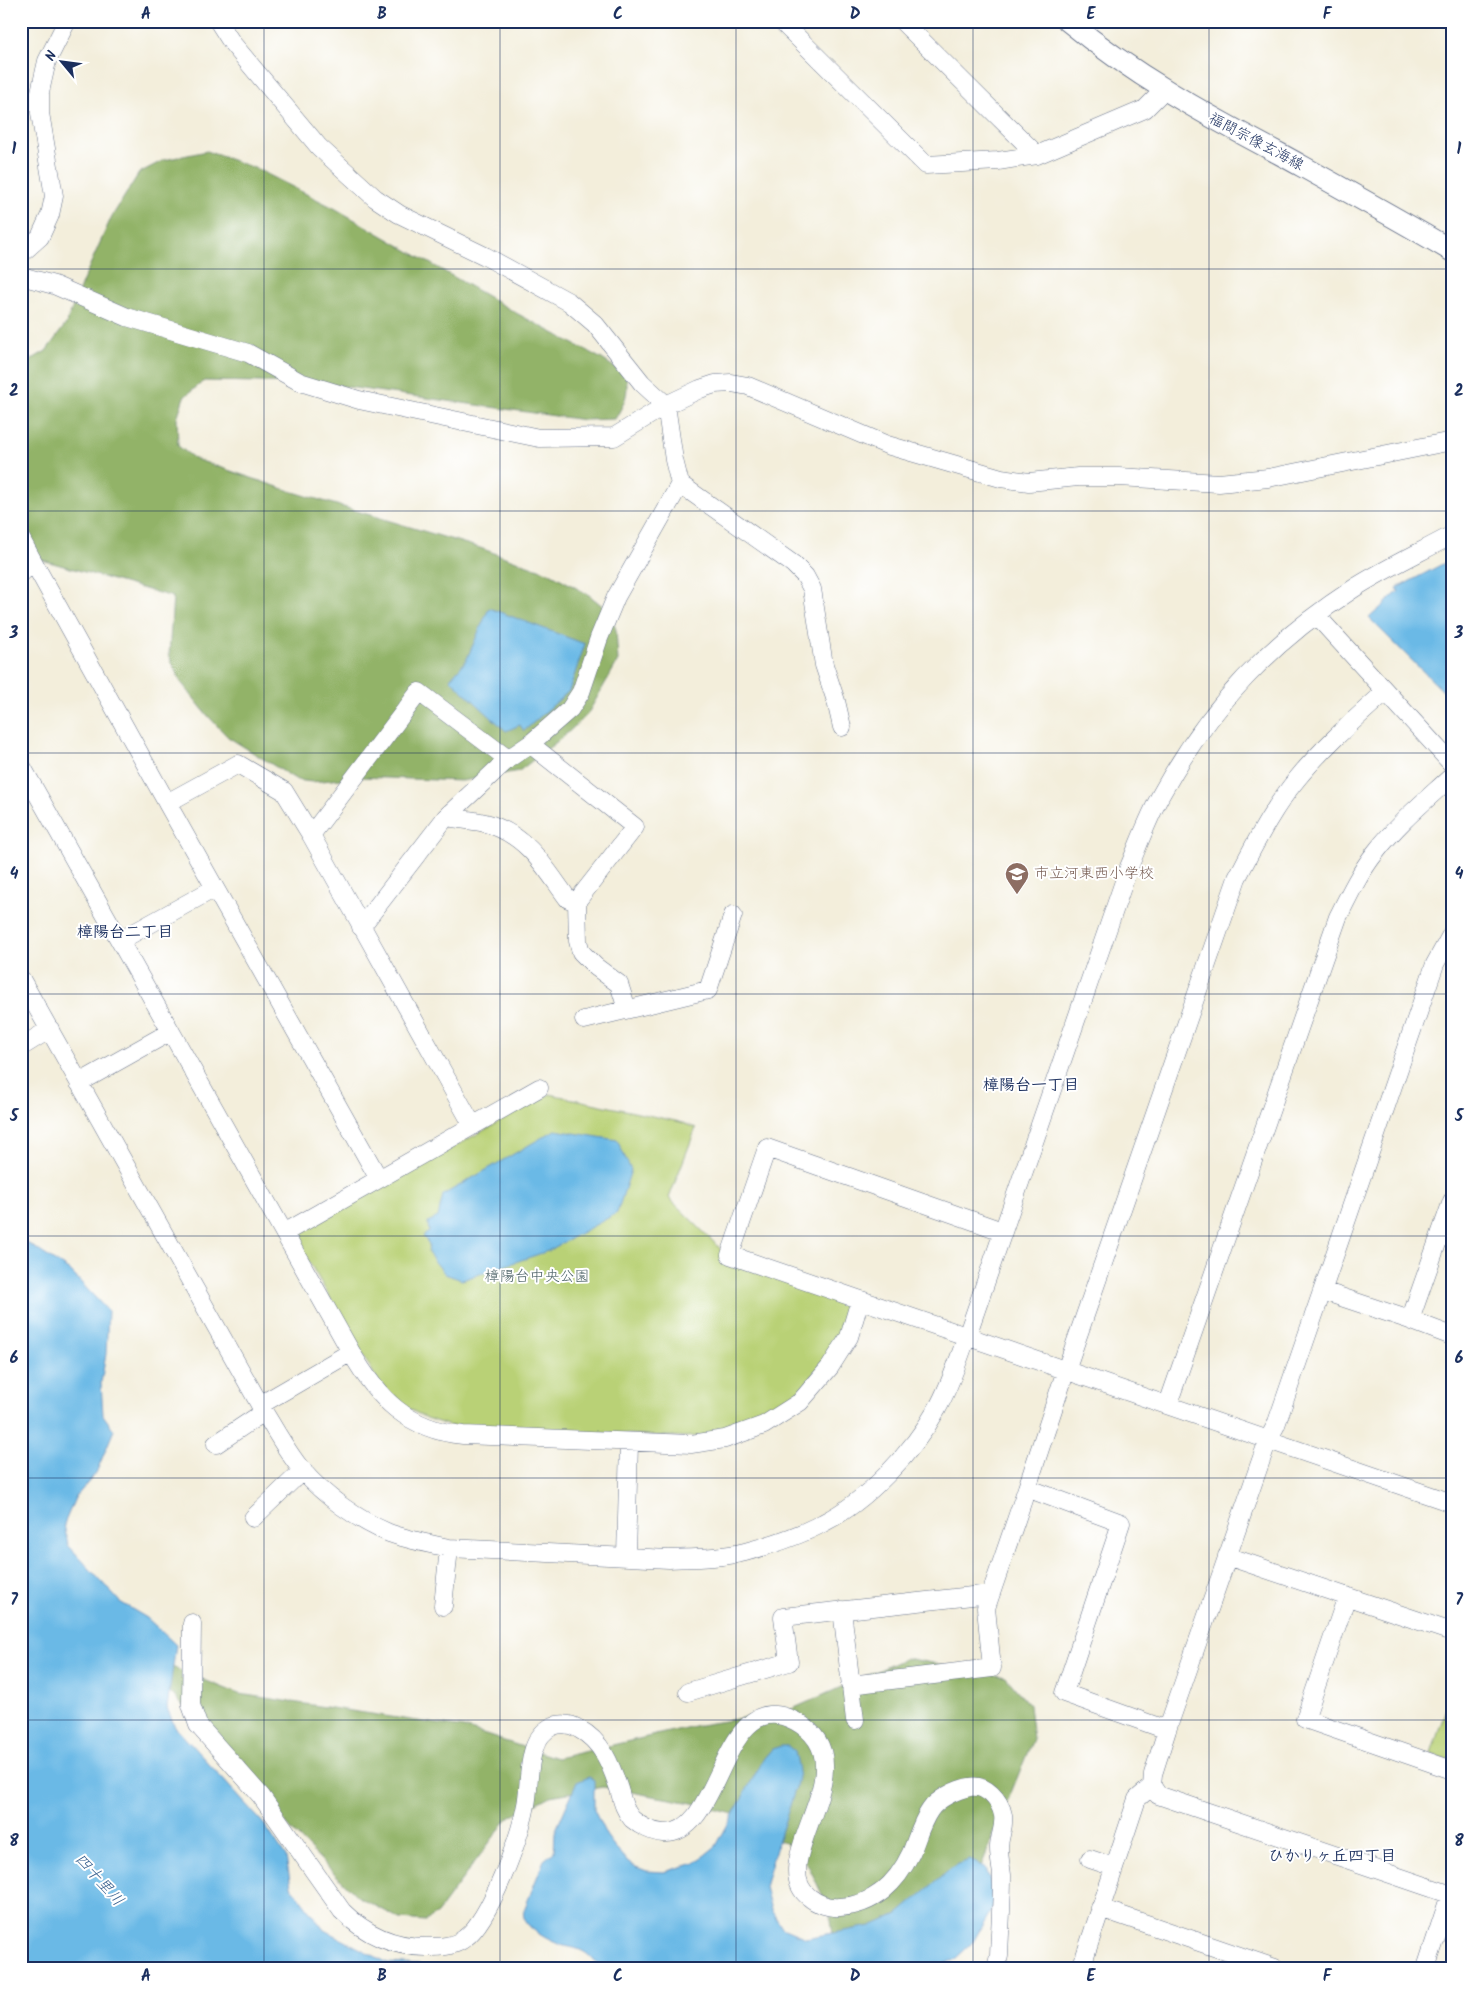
<svg xmlns="http://www.w3.org/2000/svg" width="1473" height="1989" viewBox="0 0 1473 1989" font-family="Kalam,'Klee One',sans-serif">
	<style>
		.green { fill: #b9d176; stroke: #6a806a }
		.forest { fill: #92b367; stroke: #567162 }
		.water { fill: #6bb9e6; stroke: #4374a2 }
		.lines { fill: none; stroke-linecap: round; stroke-linejoin: round }
		.minor-casing { stroke: #67728a; stroke-width: 19 }
		.major-casing { stroke: #67728a; stroke-width: 23 }
		.minor { stroke: #fff; stroke-width: 18 }
		.major { stroke: #fff; stroke-width: 21 }
		.grid { fill: none; stroke: #1b2f5e; stroke-width: 1; stroke-opacity: 0.55 }
		.labels { text-anchor: middle; dominant-baseline: central; stroke-width: 4; stroke-linejoin: round; paint-order: stroke }
		.street-label { font-size: 15px; fill: #1b2f5e; stroke: #fff }
		.education-label { font-size: 15px; fill: #785e54; stroke: #fff; text-anchor: start }
		.park-label { font-size: 15px; fill: #4a6065; stroke: #fff }
		.neighbourhood-label { font-size: 16px; font-weight: bold; fill: #1b2f5e; stroke: #fff }
		.water-label { font-size: 16px; font-style: italic; fill: #375f8e; stroke: #fff }
		.neatline { fill: none; stroke: #1b2f5e; stroke-width: 2 }
		.grid-label { font-size: 16px; text-anchor: middle; font-weight: bold; fill: #1b2f5e }
	</style>
	<rect width="100%" height="100%" fill="#fff"/>
	<filter id="ink" filterUnits="userSpaceOnUse"><feTurbulence type="fractalNoise" baseFrequency=".02" numOctaves="2"/><feDisplacementMap in="SourceGraphic" scale="10" xChannelSelector="R" yChannelSelector="G"/><feConvolveMatrix kernelMatrix="1 2 1 2 8 2 1 2 1" color-interpolation-filters="sRGB"/></filter>
	<filter id="wash" filterUnits="userSpaceOnUse"><feTurbulence type="fractalNoise" baseFrequency=".0096" numOctaves="4" result="noise"/><feDisplacementMap in="SourceGraphic" scale="20" xChannelSelector="R" yChannelSelector="G"/><feGaussianBlur stdDeviation="1.12" result="paint"/><feColorMatrix in="noise" values="0 0 0 0 0 0 0 0 0 0 0 0 0 0 0 0 0 1.4 0 .05"/><feComposite in="paint" operator="in"/></filter>
	<g filter="url(#wash)">
		<rect width="100%" height="100%" fill="#f3eedb"/>
		<!-- green -->
		<path class="green" d="M550,1094L680,1122L696,1128L669,1198L737,1265L846,1303L849,1311C825,1373 787,1415 721,1433C710,1436 698,1436 686,1437L450,1426L426,1418L400,1404L378,1381L297,1241L299,1232Z
			M1452,1691V1761L1431,1754Z"/>
		<!-- forest -->
		<path class="forest" d="M207,151L257,169L336,209L518,314L602,359L626,375C629,395 625,402 615,419L584,420L319,383L204,381L184,397L177,418L178,446L195,459L290,491L480,548L550,573L589,595L610,612L616,630L618,661L587,715L563,737L519,771L462,781L360,777L312,782L297,780L228,737L208,716L180,681L169,656L173,597L21,554V360L29,361L46,351L66,324L82,283L111,218L139,173L164,160Z
			M132,1651L239,1694L464,1728L557,1758L694,1726L790,1710L906,1658L1006,1677L1029,1705L1033,1739L973,1886L932,1968H837L830,1911L808,1865L786,1844L737,1815L692,1803L603,1787L550,1796L507,1819L437,1913L426,1921L400,1919L357,1896L295,1834L197,1721Z"/>
		<!-- water -->
		<path class="water" d="M1452,559V700L1369,618L1399,591L1397,588Z
			M489,608L585,644L569,691L524,731L520,725L506,731L450,679L466,661Z
			M555,1130L617,1140L631,1170L617,1213L548,1251L462,1280L445,1274L428,1253L429,1244L423,1236L429,1232L428,1222L438,1217L443,1195Z
			M21,1239L70,1271L108,1311L106,1354L101,1383L103,1415L114,1430L96,1473L75,1498L64,1524L68,1545L120,1602L147,1618L176,1645L167,1708L175,1727L264,1824L286,1857L291,1886L324,1930L388,1963L419,1965L427,1968H21Z
			M781,1746H788L795,1752L799,1771L796,1787L776,1848L765,1887L771,1910L782,1928L806,1938L871,1926L898,1914L955,1865L970,1860L986,1868L996,1902L973,1942L954,1960L932,1968H600C595,1961 588,1953 580,1950C574,1947 567,1947 561,1945C548,1940 519,1926 524,1910L544,1860L554,1852L555,1832L577,1782L589,1777L594,1780V1810L606,1835L617,1850L626,1860L636,1867L647,1871L664,1872L695,1863L716,1846L764,1758L772,1749Z"/>
	</g>
	<g filter="url(#ink)">
		<g class="lines">
			<!-- minor casing -->
			<g class="minor-casing">
				<path id="minor" d="M218,21L232,43L319,147L375,198L399,214L485,256L569,302L595,324L642,383L666,405L674,460L680,484L793,564L805,576L812,589L824,665L836,701L842,727
					M781,21L926,165L998,161L1037,155L1145,109L1165,89
					M902,21L1037,155
					M21,254L40,237L50,215L54,196L40,113V92L47,61L67,21
					M21,276L54,285L127,317L248,353L300,382L359,400L539,438L614,437L666,405L700,389L715,384L731,383L748,386L887,445L1001,478L1029,482L1078,477H1119L1219,483L1268,478L1452,441
					M21,539L35,565
					M21,572L35,565L167,803L238,764L284,791L311,835L473,1126
					M1316,615L1452,764
					M21,765L351,1352C377,1398 408,1430 463,1435L691,1444L725,1439L764,1425L800,1402L830,1367L849,1337L860,1300
					M167,803L379,1179
					M446,817C461,820 478,820 492,825C530,839 545,868 568,899L577,901L635,827L530,744
					M311,835L419,692L508,759
					M577,901L578,941L581,952L596,967L619,984L627,1009
					M361,927L446,817L508,759L530,744L570,709L581,692L599,638L616,597L680,484
					M1452,933L1435,964L1276,1425L1268,1440L1167,1730L1153,1774L1152,1786L1158,1795L1452,1895
					M121,940L215,888
					M21,979L264,1412C276,1431 287,1452 302,1470C324,1496 358,1520 389,1533C409,1540 429,1544 449,1548L669,1559C694,1558 721,1558 745,1552C771,1545 799,1536 823,1523C867,1501 913,1452 937,1409C950,1386 958,1361 967,1336L1129,867C1140,841 1149,815 1163,791C1211,705 1270,643 1353,589C1384,569 1419,553 1452,535
					M584,1020L708,990L733,915
					M21,1047L50,1029
					M79,1083L170,1032
					M1002,1231L767,1148L730,1255L1452,1503
					M284,1233L539,1088
					M1323,1291L1410,1320L1452,1336
					M1410,1320L1452,1201
					M1168,1404L1338,917C1349,895 1360,872 1375,853C1397,824 1425,801 1452,776
					M260,1405L351,1352
					M216,1444L264,1412
					M253,1518L303,1470
					M626,1556L629,1443
					M1227,1556L1452,1632
					M1347,1596L1305,1719L1452,1770
					M443,1606L449,1548
					M842,1610L855,1720
					M192,1623L191,1705L198,1725L261,1796L342,1911C365,1934 393,1947 426,1947C440,1947 454,1947 465,1938C490,1920 520,1837 526,1805C531,1780 525,1739 553,1726C562,1723 571,1724 579,1729C602,1741 611,1765 619,1789C622,1800 624,1810 632,1819C640,1826 652,1832 663,1833C723,1838 720,1682 795,1721C874,1763 762,1861 809,1897C817,1904 829,1908 840,1907C874,1905 897,1883 911,1853C917,1839 921,1823 930,1810C937,1799 957,1789 970,1787C986,1784 1000,1800 1003,1815C1005,1827 999,1836 999,1848C999,1857 1001,1866 1002,1875C1002,1901 1000,1929 999,1956L996,1968
					M850,1685L992,1668L986,1608L1027,1488
					M688,1692L789,1662L783,1617L990,1594
					M1167,1730L1064,1693L1121,1523L1027,1488L1066,1370L1237,878C1255,844 1272,809 1297,779C1323,747 1354,720 1385,692
					M1090,1859L1114,1867
					M1100,1908L1275,1968
					M1081,1968L1137,1799L1152,1786
					M1426,1968L1450,1895"/>
			</g>
			<!-- major casing -->
			<g class="major-casing">
				<path id="major" d="M1068,21C1132,74 1206,115 1280,154C1338,186 1395,217 1452,251"/>
			</g>
			<!-- minor -->
			<use href="#minor" class="minor"/>
			<!-- major -->
			<use href="#major" class="major"/>
		</g>
	</g>
	<!-- grid -->
	<path class="grid" d="M264,21V1968M500,21V1968M736,21V1968M973,21V1968M1209,21V1968M21,269H1452M21,511H1452M21,753H1452M21,994H1452M21,1236H1452M21,1478H1452M21,1720H1452"/>
	<!-- icons -->
	<defs>
		<g id="school-pin" transform="scale(1.25)"><path d="M0 17L-7.5 6A9.5 9.5 0 1 1 7.5 6Z" fill="#8d6e63" stroke="#fff"/><path d="M0-5L7-2L0 1L-7-2ZM-4 1L0 2.5L4 1V4Q0 6-4 4Z" fill="#fff"/></g>
	</defs>
	<g fill-rule="evenodd">
		<use href="#school-pin" x="1017" y="874"/>
	</g>
	<g class="labels">
		<!-- street labels -->
		<g class="street-label">
			<text transform="translate(1256 142) rotate(28)">福間宗像玄海線</text>
		</g>
		<!-- education labels -->
		<g class="education-label">
			<text x="1034" y="874">市立河東西小学校</text>
		</g>
		<!-- park labels -->
		<g class="park-label">
			<text x="537" y="1277">樟陽台中央公園</text>
		</g>
		<!-- neighbourhood labels -->
		<g class="neighbourhood-label">
			<text x="125" y="932">樟陽台二丁目</text>
			<text x="1031" y="1085">樟陽台一丁目</text>
			<text x="1332" y="1856">ひかりヶ丘四丁目</text>
		</g>
		<!-- water labels -->
		<g class="water-label">
			<text transform="translate(99 1880) rotate(48)">四十里川</text>
		</g>
	</g>
	<!-- margin -->
	<rect width="1473" height="1989" fill="none" stroke="#fff" stroke-width="55"/>
	<!-- north arrow -->
	<g transform="translate(62 62) rotate(299)" stroke="#ffffff" stroke-width="4" paint-order="stroke">
	<path d="M0-4L9 19L0 12L-9 19Z" fill="#1b2f5e"/>
	<text y="-8" font-size="14" font-weight="bold" text-anchor="middle" fill="#1b2f5e">N</text>
	</g>
	<rect x="28" y="28" width="1418" height="1934" class="neatline"/>
	<g class="grid-label">
		<text x="146" y="19">A</text>
		<text x="382" y="19">B</text>
		<text x="618" y="19">C</text>
		<text x="855" y="19">D</text>
		<text x="1091" y="19">E</text>
		<text x="1327" y="19">F</text>
		<text x="14" y="154">1</text>
		<text x="1459" y="154">1</text>
		<text x="14" y="396">2</text>
		<text x="1459" y="396">2</text>
		<text x="14" y="638">3</text>
		<text x="1459" y="638">3</text>
		<text x="14" y="879">4</text>
		<text x="1459" y="879">4</text>
		<text x="14" y="1121">5</text>
		<text x="1459" y="1121">5</text>
		<text x="14" y="1363">6</text>
		<text x="1459" y="1363">6</text>
		<text x="14" y="1605">7</text>
		<text x="1459" y="1605">7</text>
		<text x="14" y="1846">8</text>
		<text x="1459" y="1846">8</text>
		<text x="146" y="1981">A</text>
		<text x="382" y="1981">B</text>
		<text x="618" y="1981">C</text>
		<text x="855" y="1981">D</text>
		<text x="1091" y="1981">E</text>
		<text x="1327" y="1981">F</text>
	</g>
</svg>
